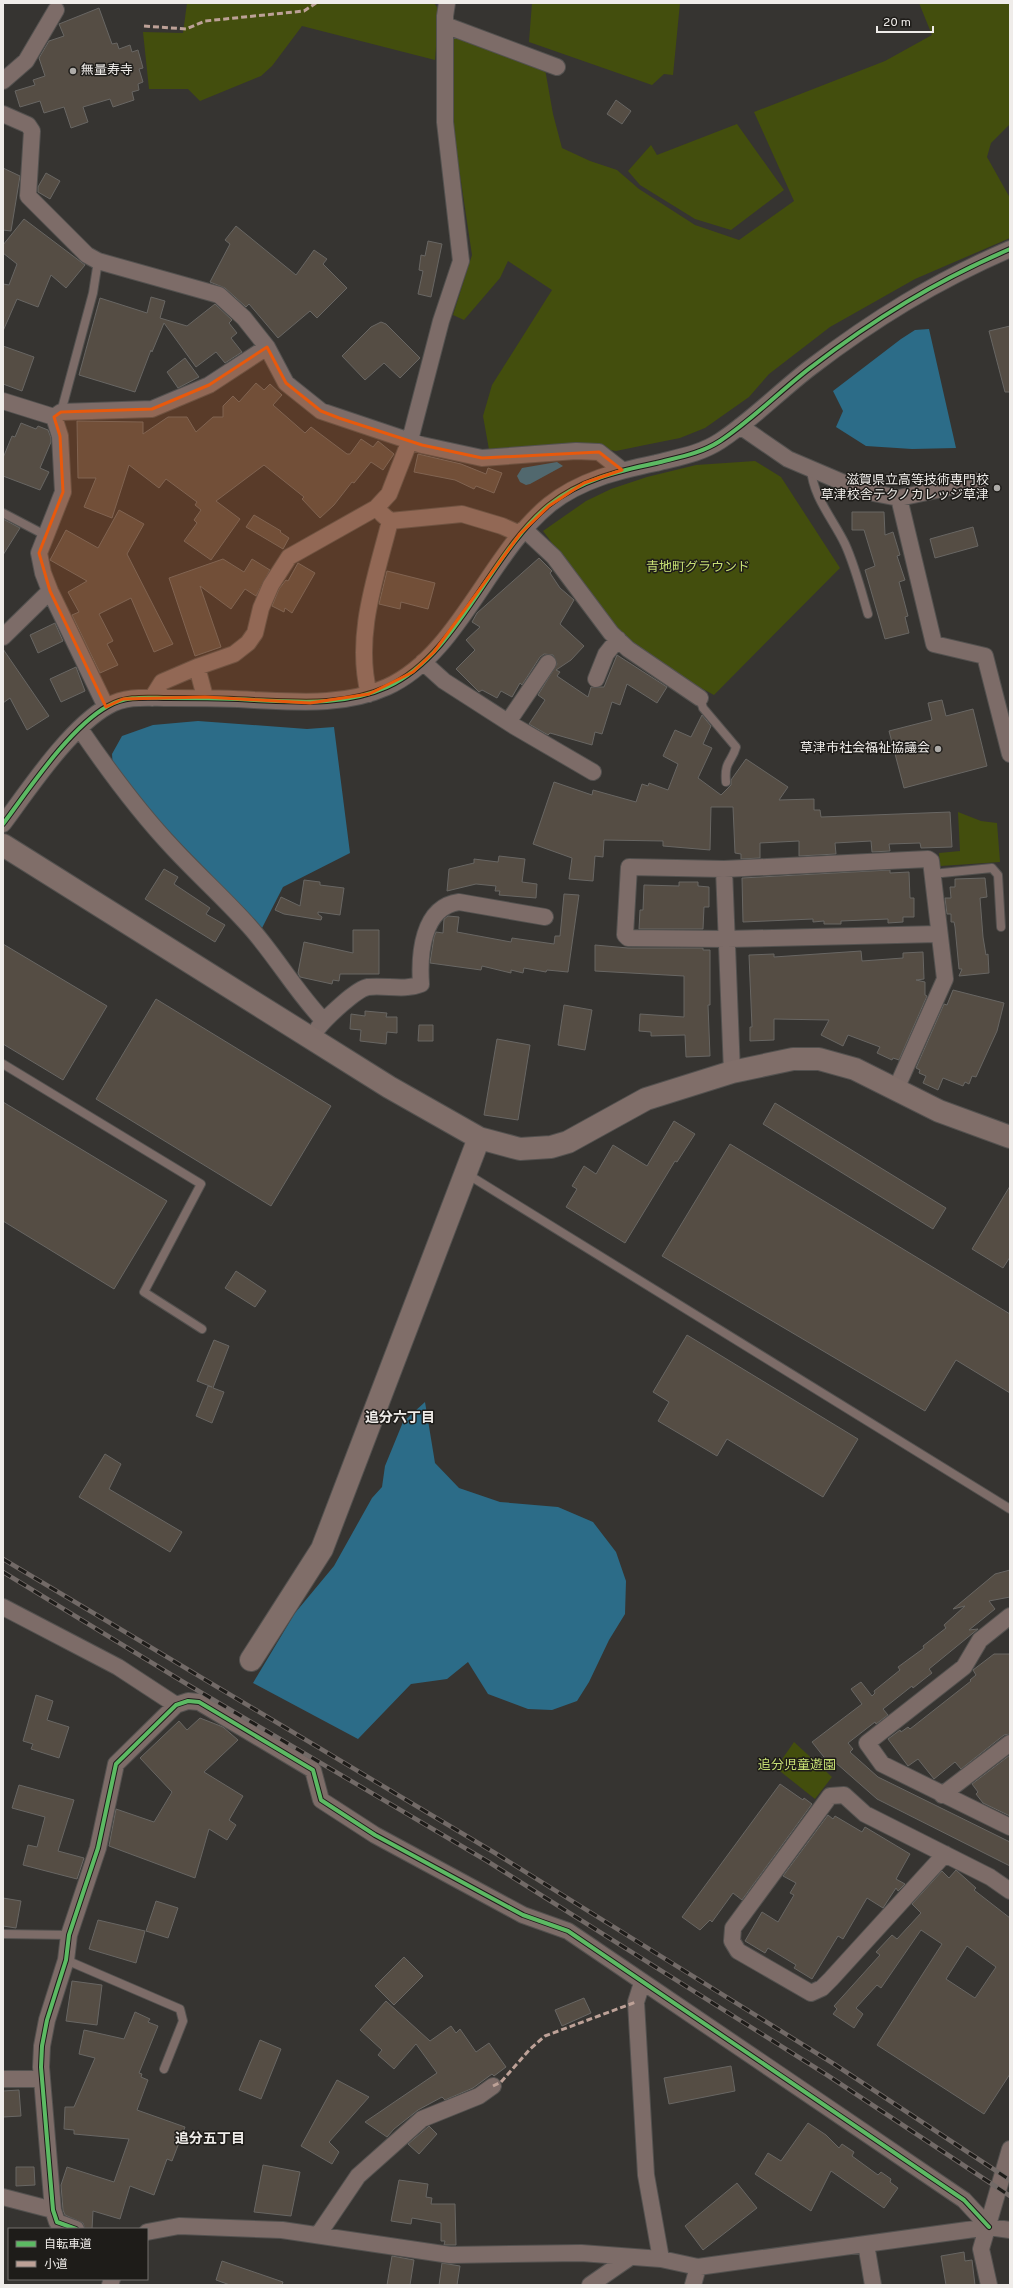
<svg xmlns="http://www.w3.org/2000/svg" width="1013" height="2288" viewBox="0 0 1013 2288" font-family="Overpass,'Noto Sans JP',sans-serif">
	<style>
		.green { fill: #434e0d }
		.water { fill: #2c6c88 }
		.building { fill: #554d44; stroke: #686663; fill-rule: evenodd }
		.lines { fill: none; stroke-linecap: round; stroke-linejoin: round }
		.lane-casing { stroke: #53514f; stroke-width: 10 }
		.street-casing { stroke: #53514f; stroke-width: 18 }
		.secondary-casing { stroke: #53514f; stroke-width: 24 }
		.lane { stroke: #7d6c68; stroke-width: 8 }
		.street { stroke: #7d6c68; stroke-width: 16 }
		.secondary { stroke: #806e69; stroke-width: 22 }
		.rail-casing { stroke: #726a67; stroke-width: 4.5 }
		.rail { stroke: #1e1c19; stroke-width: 3; stroke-dasharray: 9; stroke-linecap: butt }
		.quiet { stroke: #bda197; stroke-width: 3; stroke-dasharray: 6 3; stroke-linecap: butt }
		.cycleway-casing { stroke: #1e1c19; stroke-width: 6 }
		.cycleway { stroke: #5cba63; stroke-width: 4 }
		.marked { fill: #e8590c; fill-opacity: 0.2; stroke: #e8590c; stroke-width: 3; stroke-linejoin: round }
		.poi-dot { fill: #aeaca9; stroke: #1e1c19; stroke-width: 1.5 }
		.labels { text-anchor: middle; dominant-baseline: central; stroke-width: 3; stroke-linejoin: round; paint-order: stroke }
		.poi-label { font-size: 13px; fill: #efece9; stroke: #1e1c19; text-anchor: end }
		.park-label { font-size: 13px; fill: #c7df74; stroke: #1e1c19 }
		.neighbourhood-label { font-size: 14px; font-weight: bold; fill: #efece9; stroke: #1e1c19 }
	</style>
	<rect width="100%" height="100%" fill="#363431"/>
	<!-- green -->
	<path class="green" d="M187,3H434L439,10L435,60L302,26L272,66L261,76L200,101L188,89H149L143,32L183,33Z
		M532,3H680L673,75L664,74L652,85L529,42Z
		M919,3H1010V124L991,143L987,157L1010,198V238L915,279L830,327L769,374L749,397L705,428L680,438L645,445L616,451L599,448L490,455L483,416L492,385L552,290L508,261L500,278L464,320L453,315L472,255L453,128L452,33L545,69L553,114L562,148L590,161L617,170L639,189L695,225L739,240L794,201L754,112L885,61L932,35Z
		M737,124L784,190L731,230L695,219L640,185L628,171L651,145L657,155Z
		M755,461L781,477L840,568L714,695C688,681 661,669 638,649C604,620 571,568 543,531L586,501L611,489L647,477L696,465Z
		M958,812L981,821L997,823L1000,862L940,866L939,853L960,851Z
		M794,1742L832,1777L815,1799L776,1768Z"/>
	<!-- water -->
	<path class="water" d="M929,329L956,448L912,449L866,446L836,427L843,411L833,391L901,339L915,330Z
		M557,462L563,466L530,484L526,485L520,482L517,476L522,468Z
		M198,721L307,729L334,727L350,853L283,887L262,928L158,820L113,768L112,754L122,736L153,725Z
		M425,1402L435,1463L459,1488L500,1502L558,1507L593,1522L616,1552L626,1581L625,1614L609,1640L589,1682L577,1701L552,1710L528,1709L488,1694L468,1662L447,1679L411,1684L358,1739L253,1683L295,1613L334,1566L372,1498L382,1487L385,1466L403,1422Z"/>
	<!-- building -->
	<path class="building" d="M99,8L112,44L117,43L119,49L130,45L132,52L138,50L143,68L139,69L143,82L138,84L139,90L132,92L134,100L113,107L110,99L83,107L88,122L71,128L64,107L44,113L40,101L20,107L15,91L35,85L33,80L45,76L39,58L49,41L64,36L59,24Z
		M616,100L631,111L622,124L607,114Z
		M3,168L20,176L11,231L3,230Z
		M46,173L60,181L50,199L38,192V187Z
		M24,219L85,265L66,288L51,275L38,307L17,299L3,331V284L9,285L17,264L3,253V245Z
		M236,226L296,275L314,250L327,259L323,264L347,288L317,318L310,311L278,338L249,304L246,307L225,288L210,282L230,244L225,240Z
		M428,241L442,244L431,297L418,294L423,271L419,270L421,255L425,256Z
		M151,297L165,301L160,318L187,326L215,304L232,320L229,323L237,333L231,338L242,352L225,363L216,352L196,367L164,323L152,352L151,350L135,392L79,375L100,298L147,313Z
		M381,322L386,324L420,358L400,378L384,363L365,380L342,356L371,327Z
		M1010,326V392H1005L989,331Z
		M3,346L34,357L22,391L3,384Z
		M185,358L199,377L178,388L167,372Z
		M256,383L264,390L270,384L282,395L273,405L305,433L311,427L347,454H350L361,439L373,447L378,441L394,454L383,470L371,462L354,483L352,482L334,505L320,518L302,499L304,497L264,465L216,501L240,519L211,560L184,541L197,523L194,520L201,510L195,505L197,502L166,479L159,488L129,465L112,518L84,507L96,478H78L77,421L143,422V434L168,417H187L196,432L213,417H223V406L233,396L239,402Z
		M21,423L36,429L38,426L48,430L51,438V442L40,468L49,472L40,490L3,476V458L12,436L15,437Z
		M418,454L461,464L486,474L488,468L502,473L494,493L476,486L474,489L455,480L414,472Z
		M119,510L144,524L127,554L173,644L154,652L131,598L99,614L113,641L107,644L118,665L100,673L72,615L79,612L68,592L87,581L50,560L66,530L98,548Z
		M852,512H884L885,535L893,532L900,555L897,556L905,580L899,582L908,616L905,617L909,633L885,639L865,570L875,566L864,530H852Z
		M254,515L281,531L280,532L289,538L283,549L246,527Z
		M3,519L20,528L3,555Z
		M973,527L978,546L935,558L930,539Z
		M539,558L552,571L550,573L560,588L574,600L560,624L584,646L571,660L556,670L560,672L557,676L588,697L591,687H604L617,655L667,687L657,703L627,684L620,705L612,702L602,734L595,732L592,745L550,733L548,735L529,724L545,700L538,695L557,664L553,655L544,654L540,657L522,685L520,683L512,697L501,691L497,698L482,690L479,692L456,669L475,650L466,640L480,627L472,622L477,613Z
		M223,559L244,572L252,559L270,570L256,596L245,589L231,609L200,586L221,647L195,656L169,578Z
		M298,563L315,573L292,613L285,608L284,612L272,606L279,589L286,580L288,581Z
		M387,571L435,583L428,609L401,602L400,609L379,604Z
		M55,623L63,641L38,653L30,635Z
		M3,649L49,716L27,730L10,698L3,703Z
		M76,667L85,691L61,702L50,679Z
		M942,700L946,716L973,709L987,766L904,788L889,731L932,720L928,703Z
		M702,715L711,726L703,744L712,748L698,778L721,795L731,785V780L746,759L788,787L779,800L814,799V810H820L821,817L950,812L952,847L921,848L920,843L889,844L890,851L872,852L871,841L835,843L836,854L799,856V841L760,843V858L741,859V854L735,853L733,807H711L710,850L663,846V841L604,840L603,857L595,856L593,881L569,879L572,858L533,844L554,782L592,795L593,790L636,802L642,784L648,786L649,783L668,790L678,764L663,756L675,730L691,737Z
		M499,856L525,859L522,882L537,884L536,898L499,895L500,891H495L496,886L476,884L447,891L449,869L474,863V859L498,862Z
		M164,869L178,877L174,884L210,908L206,914L225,925L215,942L145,899Z
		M890,870V873L909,872L910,898H914V917H903V922L888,923V919L841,921V924H824V921L813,922V919L743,922L742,878Z
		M985,878L987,897L980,898L983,937L986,955L988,954L989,973L959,976L962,969H959L955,927L954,922H951V914H947L945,898H951L950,887H955V879Z
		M304,880L320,882V885L344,888L340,915L318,912V914L322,917L321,920L284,914L275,910L281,897L300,906Z
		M679,882H698V886L709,887V907H704L703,929H639L640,910H643L644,885L679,886Z
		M564,894L579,895L568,972L547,970L546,972L524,968L523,973L511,970V973L482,966L481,970L430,963L434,937L436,932L443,933L444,919L448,916L459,917L457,932L511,942L512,938L554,944L555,936H560Z
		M353,930H379V974H340L339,981L333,980L332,984L300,977L298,973L304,942L353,953Z
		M3,944L107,1006L63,1080L3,1044Z
		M595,945L628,948H703V950H710V1005H708L710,1056L686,1057L685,1035L651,1036V1032L639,1031L640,1014L684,1017V976L595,971Z
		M861,951L862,961L903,958V953L923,952L924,979L916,980L925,982V995L927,996L899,1060L893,1058L892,1060L877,1053L880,1047L848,1035L843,1046L821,1035L829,1020L774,1019V1040L750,1041V1027H752L749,955L774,954V957Z
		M953,990L1004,1003L997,1031L976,1077L972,1076L969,1084L965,1082L963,1086L943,1078L938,1090L923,1083L926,1076L919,1073L920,1070L916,1068L944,1004L947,1005Z
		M156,999L331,1106L271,1206L96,1099Z
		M564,1005L592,1010L585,1050L558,1045Z
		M365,1011L387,1013L386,1017H397V1033L387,1032L386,1044L360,1041L361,1030L350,1029L351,1014L365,1016Z
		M419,1025H433V1041H418Z
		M497,1039L530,1045L518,1120L484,1115Z
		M3,1102L167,1201L114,1289L3,1221Z
		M775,1103L946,1208L933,1229L763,1124Z
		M674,1121L695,1134L677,1162L675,1161L625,1243L566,1207L577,1189L572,1186L584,1166L596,1174L613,1145L647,1166Z
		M730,1144L1010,1314V1393L956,1360L925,1411L662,1256Z
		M1010,1186V1257L1003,1268L972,1249Z
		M236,1271L266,1291L255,1307L225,1288Z
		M687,1335L858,1439L823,1497L727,1439L717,1456L658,1421L669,1402L653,1392Z
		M214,1340L229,1346L213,1388L224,1392L212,1423L196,1416L208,1386L212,1387L197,1381Z
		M105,1454L121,1464L109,1489L182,1532L170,1552L79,1497Z
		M1010,1570V1597L989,1601L995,1609L969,1630L978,1629L929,1669L932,1673L923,1680L913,1688L912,1686L883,1709L888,1715L876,1724L875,1722L848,1743L853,1749L850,1752L878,1777L1010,1842V1866L877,1799L836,1763L831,1766L812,1742L862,1704L851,1689L861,1682L872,1696L875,1693L874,1691L900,1670L898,1667L924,1648L923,1646L946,1628L944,1625L965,1606L953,1609L995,1574Z
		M994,1654H1010V1734L1004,1735L961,1769L955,1762L934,1779L918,1759L908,1766L888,1739L900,1730L901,1732L908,1727L910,1729L971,1681L970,1680L976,1675L973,1670Z
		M36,1695L53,1701L47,1720L69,1727L59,1758L31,1749L33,1744L23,1741Z
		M200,1718L223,1727L238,1740L204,1772L243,1796L229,1820L236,1825L227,1840L209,1829L195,1878L109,1846L116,1809L154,1822L172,1792L140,1758L179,1721L187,1730Z
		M1010,1755V1816L983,1803L976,1794L978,1792L972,1784Z
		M780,1784L803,1800L804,1798L812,1804L742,1900L733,1893L712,1922L710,1920L700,1930L682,1917Z
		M19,1785L74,1800L58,1851L84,1858L77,1879L23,1865L28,1845L37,1847L45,1817L12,1808Z
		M828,1815L833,1819L835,1816L862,1832L865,1827L910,1854L896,1879L905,1884L898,1891L896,1888L883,1908L867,1898L843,1939L838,1936L812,1979L794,1968L796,1965L768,1948L765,1953L745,1941L762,1912L778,1922L794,1895L790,1893L796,1883L783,1876Z
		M956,1870L976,1888L974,1890L1010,1918V2074L984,2114L877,2045L942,1944L921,1930L881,1988L877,1985L856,2008L863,2014L854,2028L833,2014L837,2009L834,2006L880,1955L876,1952L892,1935L897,1939L921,1913L912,1904L942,1871L949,1878ZM967,1946L996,1967L975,1998L946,1979Z
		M3,1898L21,1901L16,1928L3,1926Z
		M156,1901L178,1908L168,1938L146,1931Z
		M98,1920L145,1931L136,1963L89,1949Z
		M404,1957L423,1976L394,2005L375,1986Z
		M72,1981L102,1985L97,2025L66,2021Z
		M584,1998L591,2013L562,2026L555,2010Z
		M386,2001L430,2041L451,2026L456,2033L460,2029L476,2052L489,2043L506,2067L494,2076L492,2074L473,2088L445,2100L442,2097L418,2110L394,2129L387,2137L365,2122L437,2073L416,2044L394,2069L378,2055L382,2050L360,2030Z
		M135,2012L150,2019L148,2022L158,2026L139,2073L142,2074L141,2077L148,2080L137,2110L185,2127L172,2161L167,2159L154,2195L130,2186L120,2219L93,2211L92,2229H85L83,2223L65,2215L63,2210L61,2185L67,2167L114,2182L129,2139L74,2134V2130L64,2129L65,2107H74L95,2058L79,2054L84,2030L124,2039Z
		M260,2040L281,2049L261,2099L239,2090Z
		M731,2066L735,2091L669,2104L664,2078Z
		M337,2080L369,2097L329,2142L339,2152L332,2164L301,2146Z
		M19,2090L21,2116L3,2117V2091Z
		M808,2123L826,2135L839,2148L842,2144L854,2152L852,2156L878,2175L881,2172L891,2179L890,2182L898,2188L884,2208L831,2171L811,2211L755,2174L768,2153L781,2161Z
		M429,2126L437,2134L419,2154L408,2144Z
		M263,2165L300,2172L291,2216L254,2212Z
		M16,2167H34L35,2185L16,2186Z
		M399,2180L428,2184L426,2197L432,2198L431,2204H455L456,2245H444L445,2241H441V2223L412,2218L411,2224L391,2221Z
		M737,2183L757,2208L703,2250L685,2226Z
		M964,2252L965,2261L972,2260L975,2285H946L941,2256Z
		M392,2256L414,2260L410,2285H387Z
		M222,2261L283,2282L282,2285H230L216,2280Z
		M442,2263L460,2266L457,2285H439Z"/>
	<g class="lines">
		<!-- lane casing -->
		<g class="lane-casing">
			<path id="lane" d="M61,412L93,293L98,261
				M811,469C813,497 833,519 845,544C855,566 861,590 868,614
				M3,513L45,535
				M700,698L703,708L736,747C732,762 724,761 726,782
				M932,874L992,868L998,875L1001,927
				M3,1064L201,1184L144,1292L202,1329
				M467,1174L1010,1509
				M3,1934L69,1935
				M66,1960L180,2009L183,2021L164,2069"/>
		</g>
		<!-- street casing -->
		<g class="street-casing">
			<path id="street" d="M445,25L557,67
				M3,81L26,61L56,10
				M3,114L28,125L32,131L28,196L87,255L98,261L219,295L244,318L267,347L286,383L321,411L422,445L482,458L576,451L599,452L622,470
				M3,401L54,417
				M54,417L60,436L63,492L39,553L43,573L50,591L106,707
				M54,417L61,412L152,409L209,385L267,347
				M740,426L788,459L863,491L899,498L979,481
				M899,498L934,644L985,656L1010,754
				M382,514L390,521L462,514L502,526L520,534
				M524,529L554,557L611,633L628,649L700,698
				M3,637L50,591
				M423,662L444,681L514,726L593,772
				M596,679L606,654L618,639
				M369,694C354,636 376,577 390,521
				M205,697L197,667L234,654L248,643L255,633L261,608L271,585L289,557L376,508L389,494L410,440L441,321L461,261L445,122V16L447,3
				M152,698L162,682L197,667
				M508,722L548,663
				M80,729C108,770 139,812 173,848C198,875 225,899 249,926C276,956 296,992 324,1021
				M3,824C29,789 70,727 108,706C127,695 148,698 168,698C197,698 226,698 254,700C299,702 345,706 387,687C458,655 489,554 549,505C580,480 618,471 656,463C679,457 700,454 720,441C752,420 780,391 810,368C874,319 936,281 1010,249
				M724,869L732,1072
				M318,1028C326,1018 356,989 368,987C387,985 404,991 421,984C419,955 422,907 459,902L545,917
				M896,1089L945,979L931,861L928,859L724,869L629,867L625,935L628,938L727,939L938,934
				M3,1607L118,1667L176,1705
				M1010,1616L980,1640L964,1667L867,1743L882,1764L1010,1827
				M942,1795L1010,1743
				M945,1854L831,1979L822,1988L811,1993L738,1951L732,1941L733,1928L830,1796L844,1795L865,1814L990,1877L1010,1891
				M642,1983L636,2002L646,2175L661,2259
				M3,2079H42
				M3,2197L53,2210
				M76,2229L57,2222L53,2210L41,2067L42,2046L47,2020L66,1960L69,1935L98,1848L116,1764L176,1705L188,1701L199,1702L313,1770L321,1800L375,1835L523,1915L568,1931L964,2200L989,2227
				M147,2232L179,2226L282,2230L450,2255L581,2253L661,2259L698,2267L989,2227L1010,2230
				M318,2235L358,2176L422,2119L479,2096L493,2086
				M866,2244L873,2285
				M110,2285L112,2279
				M590,2285L629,2258
				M693,2285L698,2267
				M989,2285L981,2249L1010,2149"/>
		</g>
		<!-- secondary casing -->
		<g class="secondary-casing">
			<path id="secondary" d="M3,845L389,1087L479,1138L520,1149L551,1147L568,1142L646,1099L732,1072L793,1059H819L855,1069L939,1111L1010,1137
				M251,1660L322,1549L479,1138"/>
		</g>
		<!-- lane -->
		<use href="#lane" class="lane"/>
		<!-- street -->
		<use href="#street" class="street"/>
		<!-- secondary -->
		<use href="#secondary" class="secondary"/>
		<!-- rail casing -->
		<g class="rail-casing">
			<path id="rail" d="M3,1559L495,1853L834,2064L1010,2180
				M3,1572L185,1683L487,1861L827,2075L1010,2196"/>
		</g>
		<!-- rail -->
		<use href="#rail" class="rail"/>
		<!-- quiet -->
		<path class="quiet" d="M144,26L186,29L205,21L304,11L316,3
			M493,2086L501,2082L530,2049L545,2036L636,2002"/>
		<!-- cycleway casing -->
		<g class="cycleway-casing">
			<path id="cycleway" d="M3,824C29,789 70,727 108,706C127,695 148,698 168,698C197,698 226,698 254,700C299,702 345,706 387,687C458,655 489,554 549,505C580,480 618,471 656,463C679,457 700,454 720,441C752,420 780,391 810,368C874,319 936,281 1010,249
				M76,2229L57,2222L53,2210L41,2067L42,2046L47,2020L66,1960L69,1935L98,1848L116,1764L176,1705L188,1701L199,1702L313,1770L321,1800L375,1835L523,1915L568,1931L964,2200L989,2227"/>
		</g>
		<!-- cycleway -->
		<use href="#cycleway" class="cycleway"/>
	</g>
	<!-- marked area -->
	<path class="marked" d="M267,347L286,383L321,411L339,418L422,445L482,458L599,452L622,470L584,483L549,506L520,534L434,652L413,672L369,694L310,703L205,697L123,699L106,707L50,591L39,553L63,492L60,436L54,417L61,412L152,409L209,385Z"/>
	<!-- markers -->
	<g class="poi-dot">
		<circle cx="73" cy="71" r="4"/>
		<circle cx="997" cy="488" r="4"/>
		<circle cx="938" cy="749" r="4"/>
	</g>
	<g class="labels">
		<!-- poi labels -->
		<g class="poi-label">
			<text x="81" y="71" text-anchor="start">無量寿寺</text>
			<text x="989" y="481">滋賀県立高等技術専門校<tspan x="989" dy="15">草津校舎テクノカレッジ草津</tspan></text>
			<text x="930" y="749">草津市社会福祉協議会</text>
		</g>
		<!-- park labels -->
		<g class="park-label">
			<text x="698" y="568">青地町グラウンド</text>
			<text x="797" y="1766">追分児童遊園</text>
		</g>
		<!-- neighbourhood labels -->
		<g class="neighbourhood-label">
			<text x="400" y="1418">追分六丁目</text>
			<text x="210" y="2139">追分五丁目</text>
		</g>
	</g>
	<!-- border -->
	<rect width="1013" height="2288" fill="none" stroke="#efece9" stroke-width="8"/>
	<!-- legend -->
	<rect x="8" y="2228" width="140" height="52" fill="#1e1c19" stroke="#726f6c"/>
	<rect x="16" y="2241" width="20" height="6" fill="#5cba63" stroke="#726f6c"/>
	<text x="44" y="2248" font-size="12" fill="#efece9">自転車道</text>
	<rect x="16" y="2261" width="20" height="6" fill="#bda197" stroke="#726f6c"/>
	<text x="44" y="2268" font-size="12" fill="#efece9">小道</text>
	<!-- scale -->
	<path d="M877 26v6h56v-6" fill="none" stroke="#efece9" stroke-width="2"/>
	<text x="883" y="26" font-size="12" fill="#efece9" stroke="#1e1c19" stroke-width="3" paint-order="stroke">20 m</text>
</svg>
